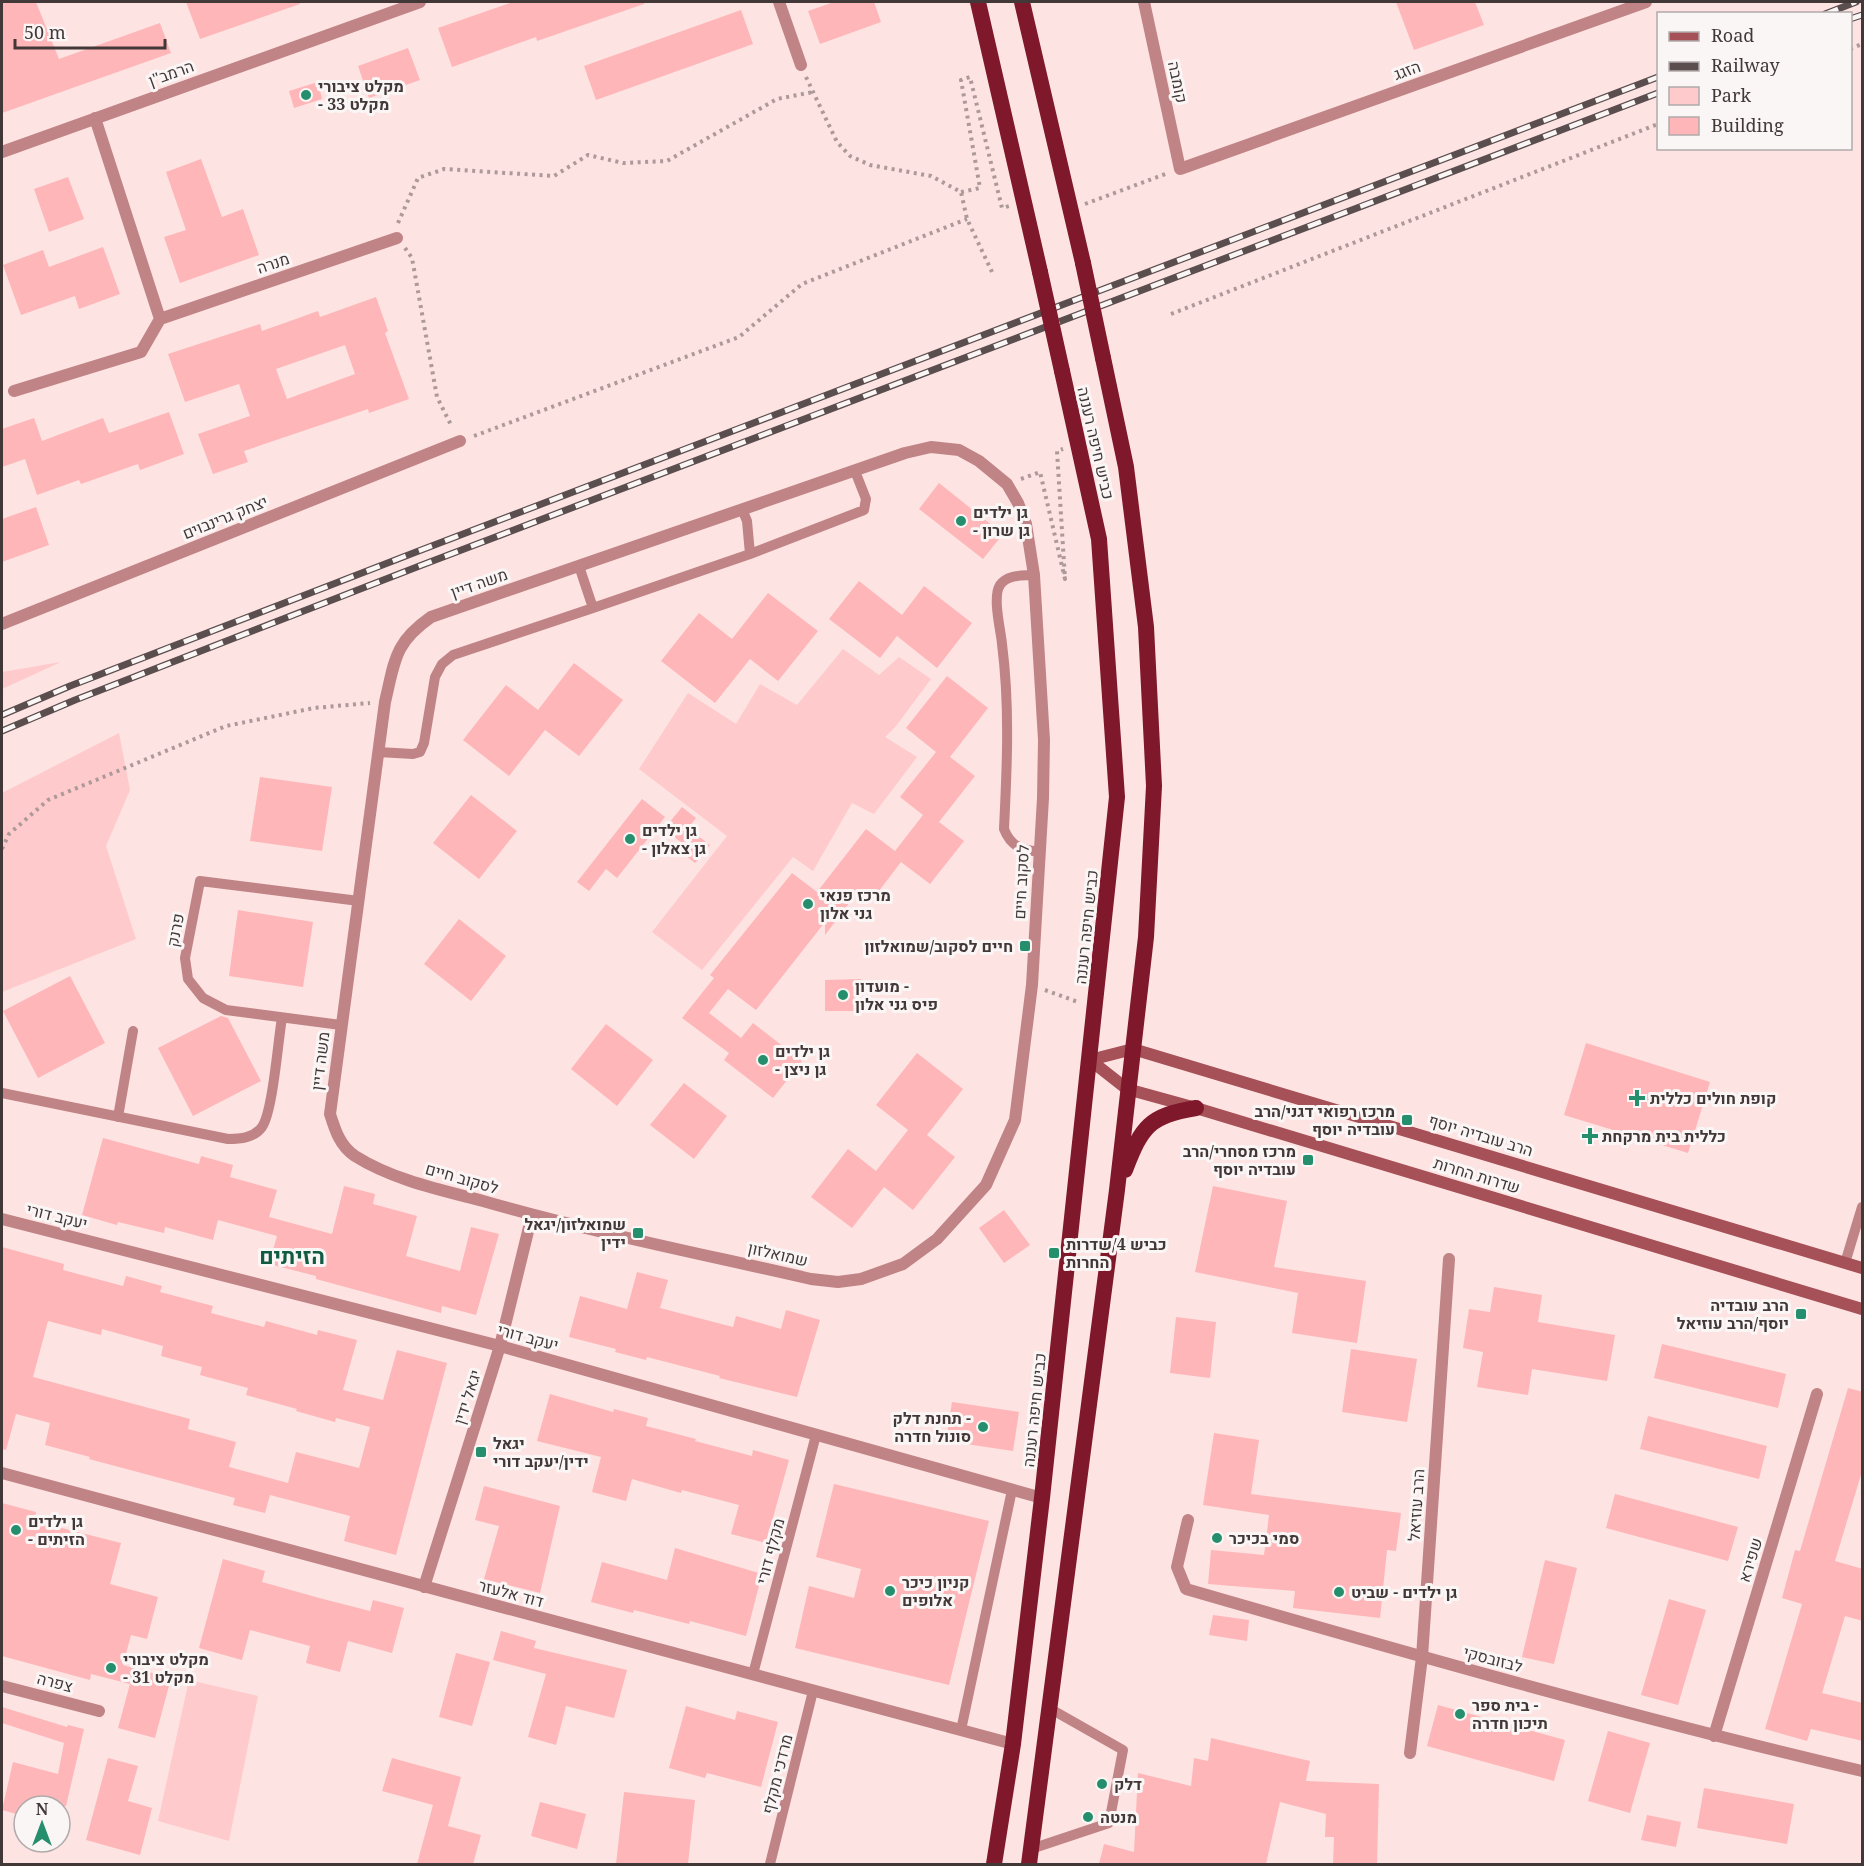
<svg xmlns="http://www.w3.org/2000/svg" width="1864" height="1866" viewBox="0 0 1864 1866" font-family="'Noto Serif',Heebo,serif">
	<style>
		.green { fill: #fecacb }
		.building { fill: #feb6b8; fill-rule: evenodd }
		.lines { fill: none; stroke-linecap: round; stroke-linejoin: round }
		.path { stroke: #ad9999; stroke-width: 4; stroke-dasharray: 3 4.5; stroke-linecap: butt }
		.service { stroke: #c08486; stroke-width: 10 }
		.minor { stroke: #c08486; stroke-width: 12 }
		.secondary { stroke: #a65057; stroke-width: 12 }
		.trunk { stroke: #80182c; stroke-width: 16 }
		.rail-casing { stroke: #5b4e4e; stroke-width: 7 }
		.rail { stroke: #fbf6f6; stroke-width: 4.5; stroke-dasharray: 14; stroke-linecap: butt }
		.trunk-bridge { stroke: #80182c; stroke-width: 16 }
		.poi-dot { fill: #258e6c; stroke: #fbf6f6; stroke-width: 2 }
		.labels { text-anchor: middle; dominant-baseline: central; stroke-width: 6; stroke-linejoin: round; paint-order: stroke }
		.street-label { font-size: 16px; fill: #433838; stroke: #fbf6f6 }
		.poi-label { font-size: 16px; font-weight: bold; fill: #433838; stroke: #fbf6f6; text-anchor: start }
		.district-label { font-size: 22px; font-weight: bold; fill: #115b43; stroke: #fbf6f6 }
	</style>
	<rect width="100%" height="100%" fill="#fee3e3"/>
	<!-- green -->
	<path class="green" d="M843,649L879,675L899,657L931,679L896,726L885,737L917,757L874,814L852,803L813,871L793,857L702,970L652,932L727,836L639,769L688,693L736,724L760,684L797,705Z
		M61,662L2,689V672Z
		M119,733L130,790L106,846L136,939L2,992V793Z
		M189,1680L258,1696L229,1841L158,1821Z"/>
	<!-- building -->
	<path class="building" d="M2,2H36L59,59L160,23L171,53L2,113Z
		M186,2H299L300,4L200,39Z
		M513,2H644V4L537,41L536,37L452,67L438,28Z
		M834,2H874L881,22L820,44L808,11Z
		M1396,2H1475L1484,25L1414,50Z
		M741,10L753,44L596,100L584,66Z
		M408,48L420,80L369,98L358,66Z
		M318,82L322,99L294,108L289,91Z
		M201,159L222,217L243,209L259,255L180,283L164,237L186,230L166,172Z
		M68,177L84,219L49,232L34,189Z
		M103,247L120,294L79,309L75,296L21,315L3,265L43,250L49,267Z
		M376,297L388,331L385,333L409,399L369,413L368,409L244,451L248,462L213,474L198,434L250,416L239,384L185,402L168,354L260,324L262,331L318,311L320,317ZM345,345L355,374L287,399L276,369Z
		M169,412L184,454L140,470L138,464L81,484L79,480L37,495L25,459L2,467V429L34,418L42,441L103,418L109,433Z
		M939,483L1003,534L983,559L919,509Z
		M36,507L49,545L2,562V519Z
		M859,581L902,615L924,586L972,623L937,668L897,636L880,658L829,619Z
		M768,593L818,631L778,681L750,659L715,703L661,661L699,613L732,639Z
		M574,663L623,700L579,756L545,730L509,776L463,740L506,685L538,710Z
		M947,676L988,708L950,757L975,776L939,822L964,841L930,884L901,862L872,900L859,890L825,935V922L756,1010L728,989L709,1013L741,1038L753,1023L802,1061L773,1098L724,1060L729,1053L682,1018L714,978L710,975L792,873L817,892L866,829L895,851L923,815L900,797L936,752L906,728Z
		M260,777L332,787L322,851L250,841Z
		M471,795L517,831L479,879L433,843Z
		M642,799L665,817L617,878L606,869L589,891L577,882Z
		M682,807L696,818L688,828L710,845L695,863L681,852L686,846L664,829Z
		M238,910L313,922L303,987L229,976Z
		M459,919L506,956L471,1001L424,964Z
		M70,976L105,1043L38,1078L3,1011Z
		M861,979V1011H825V980Z
		M221,1016L228,1018L261,1081L193,1116L158,1048Z
		M606,1024L653,1060L617,1106L571,1069Z
		M1586,1043L1710,1082L1688,1153L1564,1115Z
		M917,1053L963,1089L927,1135L955,1157L913,1210L884,1187L852,1228L811,1197L848,1149L876,1171L908,1130L876,1105Z
		M684,1083L727,1116L694,1159L650,1125Z
		M103,1138L199,1164L201,1156L233,1165L230,1177L277,1190L269,1217L332,1234L344,1186L375,1194L373,1204L417,1216L406,1256L460,1271L471,1227L499,1234L476,1315L442,1306L441,1313L316,1279V1276L269,1264L277,1236L218,1220L213,1240L165,1227L164,1233L118,1222L117,1225L82,1215Z
		M1213,1186L1287,1201L1274,1267L1366,1281L1357,1343L1292,1333L1298,1293L1195,1272Z
		M1004,1210L1030,1245L1004,1263L979,1228Z
		M2,1247L64,1264L63,1270L123,1286L126,1276L162,1286L160,1292L213,1306L211,1313L264,1327L266,1321L317,1335L318,1330L357,1340L343,1390L383,1400L397,1350L447,1363L396,1555L344,1541L350,1516L270,1495L265,1513L233,1505L235,1498L89,1459L90,1457L45,1445L50,1423L16,1414L6,1450L2,1449ZM48,1321L101,1335L102,1329L163,1346L161,1356L202,1367L200,1375L248,1388L246,1395L297,1409L296,1411L335,1422L336,1418L370,1427L359,1468L296,1452L288,1483L229,1467L236,1442L188,1429L190,1419L33,1377Z
		M637,1272L668,1280L660,1308L733,1327L736,1316L781,1329L786,1310L820,1320L797,1397L719,1378L720,1376L647,1357L646,1360L615,1352L616,1349L569,1337L580,1296L627,1309Z
		M1494,1287L1542,1295L1538,1322L1615,1335L1607,1381L1532,1369L1528,1395L1477,1387L1483,1352L1463,1348L1469,1309L1490,1312Z
		M1176,1317L1216,1322L1210,1378L1170,1373Z
		M1662,1344L1786,1374L1778,1408L1654,1378Z
		M1351,1349L1417,1359L1407,1422L1342,1412Z
		M1848,1388L1863,1392V1468L1835,1561L1863,1569V1621L1845,1616L1822,1693L1863,1703V1741L1811,1729L1807,1741L1765,1729L1802,1604L1782,1598L1795,1550L1800,1551Z
		M550,1394L613,1412L614,1409L648,1418L646,1426L696,1439L695,1441L752,1456L753,1450L789,1460L766,1543L731,1534L739,1505L682,1490L681,1493L632,1479L626,1501L592,1492L601,1457L537,1441Z
		M952,1402L1019,1412L1013,1451L946,1441Z
		M1648,1416L1767,1446L1759,1479L1640,1449Z
		M1214,1433L1259,1440L1251,1494L1401,1513L1396,1551L1387,1550L1380,1618L1293,1608L1295,1591L1208,1584L1211,1550L1264,1555L1269,1515L1203,1505Z
		M834,1484L989,1521L949,1685L795,1648L809,1586L854,1598L861,1569L816,1557Z
		M484,1486L560,1506L540,1593L484,1579L499,1526L475,1520Z
		M1615,1494L1738,1527L1728,1561L1606,1528Z
		M2,1503L36,1512L34,1521L121,1543L110,1584L158,1597L147,1639L131,1635L123,1665L171,1678L155,1738L118,1728L130,1684L91,1674L90,1680L2,1656Z
		M675,1548L762,1574L746,1636L690,1621L689,1624L634,1610L633,1613L591,1602L602,1562L667,1580Z
		M223,1559L265,1571L262,1582L323,1599L370,1611L373,1600L404,1608L392,1653L348,1641L340,1672L306,1663L310,1646L250,1630L242,1660L199,1648Z
		M1545,1560L1577,1568L1554,1664L1522,1657Z
		M1669,1599L1706,1610L1678,1705L1641,1695Z
		M1213,1615L1249,1620L1247,1641L1209,1635Z
		M501,1631L536,1641L534,1648L627,1670L614,1718L566,1706L556,1745L528,1737L546,1674L493,1660Z
		M456,1653L490,1662L472,1726L439,1717Z
		M1438,1705L1565,1740L1554,1781L1427,1746Z
		M686,1706L735,1720L737,1711L778,1722L761,1787L707,1773L705,1778L669,1768Z
		M2,1707L67,1727L68,1725L84,1729L66,1806H24V1816L2,1810L13,1762L58,1774L64,1743L2,1723Z
		M1608,1731L1650,1743L1630,1813L1588,1801Z
		M1211,1738L1310,1761L1306,1781L1379,1784L1377,1864H1333L1334,1837H1325L1326,1814L1280,1802L1266,1864H1099L1104,1844L1134,1852L1138,1773L1191,1786L1194,1758L1208,1761Z
		M108,1758L138,1766L128,1801L152,1808L140,1855L86,1840Z
		M392,1758L461,1777L448,1826L481,1835L473,1864H417L433,1805L382,1791Z
		M1704,1788L1794,1804L1787,1844L1697,1828Z
		M624,1792L695,1800L688,1864H616Z
		M540,1802L586,1814L577,1849L531,1836Z
		M1647,1815L1681,1822L1676,1847L1641,1840Z"/>
	<g class="lines">
		<!-- path -->
		<path class="path" d="M1850,49L1862,44
			M806,77L837,142L850,156L870,165L931,176L961,192L967,219L992,272
			M961,192L980,188L961,80L970,77L1002,208L1009,206
			M1085,204L1168,173
			M398,223L418,178L444,169L554,176L588,155L623,163L667,161L777,99L813,92
			M405,248L412,258L437,397L452,427
			M1171,314L1658,124
			M474,436L739,337L802,284L967,219
			M1021,479L1040,472L1065,579L1057,451L1063,449
			M2,849L9,834L48,800L226,726L314,708L370,703
			M1045,990L1078,1002"/>
		<!-- service -->
		<path class="service" d="M750,554L864,510L866,499L855,471
			M1034,575C1022,576 1008,574 1000,585C992,597 1001,631 1002,644C1010,706 1007,768 1004,829C1011,847 1022,850 1040,852
			M593,608L750,554L747,521L742,509
			M378,752L413,754L420,752L424,743L435,677L442,664L453,655L593,608L579,566
			M341,1025L226,1010L203,998L188,979L185,958L200,881L359,901
			M2,1093L228,1139C240,1139 254,1138 262,1127C273,1111 278,1040 282,1018
			M118,1117L133,1031
			M1845,1263L1862,1207
			M753,1674L816,1435
			M961,1730L1012,1490
			M1031,1849L1109,1823L1123,1750L1049,1708
			M770,1864L813,1691"/>
		<!-- minor -->
		<path class="minor" d="M779,2L801,65
			M1144,2L1180,169L1646,2
			M95,118L160,319
			M2,152L420,2
			M14,391L141,352L160,319L397,238
			M931,447L959,450L979,461L1007,484L1018,503L1026,524L1034,575L1044,740L1043,798L1032,985L1015,1120L986,1185L937,1239L903,1264L861,1279L838,1282L811,1279C702,1254 591,1232 483,1201C441,1190 393,1180 355,1156C340,1146 335,1130 330,1114L385,702C395,660 394,643 431,617L905,453Z
			M2,624L460,441
			M2,1219L500,1346L1042,1498
			M2,1473L1013,1744
			M1188,1520L1177,1567L1186,1589C1411,1654 1635,1718 1862,1771
			M424,1587L500,1346L532,1215
			M2,1686L99,1711
			M1714,1736L1817,1394
			M1410,1753L1422,1657L1449,1259"/>
		<!-- secondary -->
		<path class="secondary" d="M1090,1060L1127,1089L1196,1108L1862,1309
			M1090,1060L1133,1049L1862,1268"/>
		<!-- trunk -->
		<path class="trunk" d="M978,2L1040,272
			M1022,2L1083,263
			M1125,1170C1142,1126 1149,1116 1196,1108
			M994,1864L1013,1744L1042,1498L1117,797L1099,539L1062,371
			M1029,1864L1117,1190L1137,1015L1146,937L1154,786L1146,627L1126,467L1103,358"/>
		<!-- rail casing -->
		<g class="rail-casing">
			<path id="rail" d="M1825,14L1856,2
				M1850,19L1862,15
				M2,715L70,686L416,552L1658,77
				M2,731L75,700L422,565L1658,93"/>
		</g>
		<!-- rail -->
		<use href="#rail" class="rail"/>
		<!-- trunk-bridge -->
		<path class="trunk-bridge" d="M1083,263L1103,358
			M1040,272L1062,371"/>
	</g>
	<!-- markers -->
	<g class="poi-dot">
		<circle cx="306" cy="95" r="6"/>
		<circle cx="961" cy="521" r="6"/>
		<circle cx="630" cy="839" r="6"/>
		<circle cx="808" cy="904" r="6"/>
		<rect x="1019" y="940" width="12" height="12" rx="3"/>
		<circle cx="843" cy="995" r="6"/>
		<circle cx="763" cy="1060" r="6"/>
		<path d="M1634 1089h6v6h6v6h-6v6h-6v-6h-6v-6h6z"/>
		<rect x="1401" y="1114" width="12" height="12" rx="3"/>
		<path d="M1587 1127h6v6h6v6h-6v6h-6v-6h-6v-6h6z"/>
		<rect x="1302" y="1154" width="12" height="12" rx="3"/>
		<rect x="632" y="1227" width="12" height="12" rx="3"/>
		<rect x="1048" y="1247" width="12" height="12" rx="3"/>
		<rect x="1795" y="1308" width="12" height="12" rx="3"/>
		<circle cx="983" cy="1427" r="6"/>
		<rect x="475" y="1446" width="12" height="12" rx="3"/>
		<circle cx="16" cy="1530" r="6"/>
		<circle cx="1217" cy="1538" r="6"/>
		<circle cx="890" cy="1591" r="6"/>
		<circle cx="1339" cy="1592" r="6"/>
		<circle cx="111" cy="1668" r="6"/>
		<circle cx="1460" cy="1714" r="6"/>
		<circle cx="1102" cy="1784" r="6"/>
		<circle cx="1088" cy="1817" r="6"/>
	</g>
	<g class="labels">
		<!-- street labels -->
		<g class="street-label">
			<text transform="translate(1407 70) rotate(-20)">הזגג</text>
			<text transform="translate(171 73) rotate(-20)">הרמב"ן</text>
			<text transform="translate(1178 82) rotate(78)">קומבה</text>
			<text transform="translate(273 263) rotate(-19)">מנרה</text>
			<text transform="translate(1096 443) rotate(77)">כביש חיפה רעננה</text>
			<text transform="translate(225 517) rotate(-22)">יצחק גרינבוים</text>
			<text transform="translate(479 583) rotate(-19)">משה דיין</text>
			<text transform="translate(1021 882) rotate(-87)">לסקוב חיים</text>
			<text transform="translate(1086 927) rotate(-84)">כביש חיפה רעננה</text>
			<text transform="translate(175 930) rotate(-79)">פרנק</text>
			<text transform="translate(320 1061) rotate(-83)">משה דיין</text>
			<text transform="translate(1481 1135) rotate(17)">הרב עובדיה יוסף</text>
			<text transform="translate(1477 1175) rotate(17)">שדרות החרות</text>
			<text transform="translate(462 1178) rotate(16)">לסקוב חיים</text>
			<text transform="translate(57 1216) rotate(14)">יעקב דורי</text>
			<text transform="translate(778 1254) rotate(13)">שמואלזון</text>
			<text transform="translate(528 1337) rotate(15)">יעקב דורי</text>
			<text transform="translate(467 1397) rotate(-72)">יגאל ידין</text>
			<text transform="translate(1034 1410) rotate(-84)">כביש חיפה רעננה</text>
			<text transform="translate(1416 1505) rotate(-86)">הרב עוזיאל</text>
			<text transform="translate(770 1551) rotate(-75)">מקלף דורי</text>
			<text transform="translate(1750 1560) rotate(-73)">שפירא</text>
			<text transform="translate(511 1593) rotate(15)">דוד אלעזר</text>
			<text transform="translate(1493 1659) rotate(15)">לבזובסקי</text>
			<text transform="translate(55 1682) rotate(15)">צפרה</text>
			<text transform="translate(777 1774) rotate(-76)">מרדכי מקלף</text>
		</g>
		<!-- poi labels -->
		<g class="poi-label">
			<text x="318" y="86">מקלט ציבורי<tspan x="318" dy="18">- מקלט 33</tspan></text>
			<text x="973" y="512">גן ילדים<tspan x="973" dy="18">- גן שרון</tspan></text>
			<text x="642" y="830">גן ילדים<tspan x="642" dy="18">- גן צאלון</tspan></text>
			<text x="820" y="895">מרכז פנאי<tspan x="820" dy="18">גני אלון</tspan></text>
			<text x="1013" y="946" text-anchor="end">חיים לסקוב/שמואלזון</text>
			<text x="855" y="986">מועדון -<tspan x="855" dy="18">פיס גני אלון</tspan></text>
			<text x="775" y="1051">גן ילדים<tspan x="775" dy="18">- גן ניצן</tspan></text>
			<text x="1650" y="1098">קופת חולים כללית</text>
			<text x="1395" y="1111" text-anchor="end">מרכז רפואי דגני/הרב<tspan x="1395" dy="18">עובדיה יוסף</tspan></text>
			<text x="1602" y="1136">כללית בית מרקחת</text>
			<text x="1296" y="1151" text-anchor="end">מרכז מסחרי/הרב<tspan x="1296" dy="18">עובדיה יוסף</tspan></text>
			<text x="626" y="1224" text-anchor="end">שמואלזון/יגאל<tspan x="626" dy="18">ידין</tspan></text>
			<text x="1066" y="1244">כביש 4/שדרות<tspan x="1066" dy="18">החרות</tspan></text>
			<text x="1789" y="1305" text-anchor="end">הרב עובדיה<tspan x="1789" dy="18">יוסף/הרב עוזיאל</tspan></text>
			<text x="971" y="1418" text-anchor="end">תחנת דלק -<tspan x="971" dy="18">סונול חדרה</tspan></text>
			<text x="493" y="1443">יגאל<tspan x="493" dy="18">ידין/יעקב דורי</tspan></text>
			<text x="28" y="1521">גן ילדים<tspan x="28" dy="18">- הזיתים</tspan></text>
			<text x="1229" y="1538">סמי בכיכר</text>
			<text x="902" y="1582">קניון כיכר<tspan x="902" dy="18">אלופים</tspan></text>
			<text x="1351" y="1592">גן ילדים - שביט</text>
			<text x="123" y="1659">מקלט ציבורי<tspan x="123" dy="18">- מקלט 31</tspan></text>
			<text x="1472" y="1705">בית ספר -<tspan x="1472" dy="18">תיכון חדרה</tspan></text>
			<text x="1114" y="1784">דלק</text>
			<text x="1100" y="1817">מנטה</text>
		</g>
		<!-- district labels -->
		<g class="district-label">
			<text x="292" y="1255">הזיתים</text>
		</g>
	</g>
	<!-- border -->
	<rect width="1864" height="1866" fill="none" stroke="#433838" stroke-width="6"/>
	<!-- legend -->
	<rect x="1657" y="12" width="195" height="138" fill="#fbf6f6" stroke="#b1aaaa" stroke-width="1.5"/>
	<rect x="1669" y="32" width="30" height="9" fill="#a65057" stroke="#b1aaaa" stroke-width="1.5"/>
	<text x="1711" y="42" font-size="18" fill="#433838">Road</text>
	<rect x="1669" y="62" width="30" height="9" fill="#5b4e4e" stroke="#b1aaaa" stroke-width="1.5"/>
	<text x="1711" y="72" font-size="18" fill="#433838">Railway</text>
	<rect x="1669" y="87" width="30" height="18" fill="#fecacb" stroke="#b1aaaa" stroke-width="1.5"/>
	<text x="1711" y="102" font-size="18" fill="#433838">Park</text>
	<rect x="1669" y="117" width="30" height="18" fill="#feb6b8" stroke="#b1aaaa" stroke-width="1.5"/>
	<text x="1711" y="132" font-size="18" fill="#433838">Building</text>
	<!-- north arrow -->
	<g transform="translate(42 1824)"><circle r="28" fill="#fbf6f6" stroke="#b1aaaa" stroke-width="1.5"/>
	<path d="M0-4.5L10 22L0 15L-10 22Z" fill="#258e6c"/>
	<text y="-9" font-size="16" font-weight="bold" text-anchor="middle" fill="#433838">N</text>
	</g>
	<!-- scale -->
	<path d="M15 39v9h150v-9" fill="none" stroke="#433838" stroke-width="3"/>
	<text x="24" y="39" font-size="18" fill="#433838" stroke="#fbf6f6" stroke-width="4.5" paint-order="stroke">50 m</text>
</svg>
